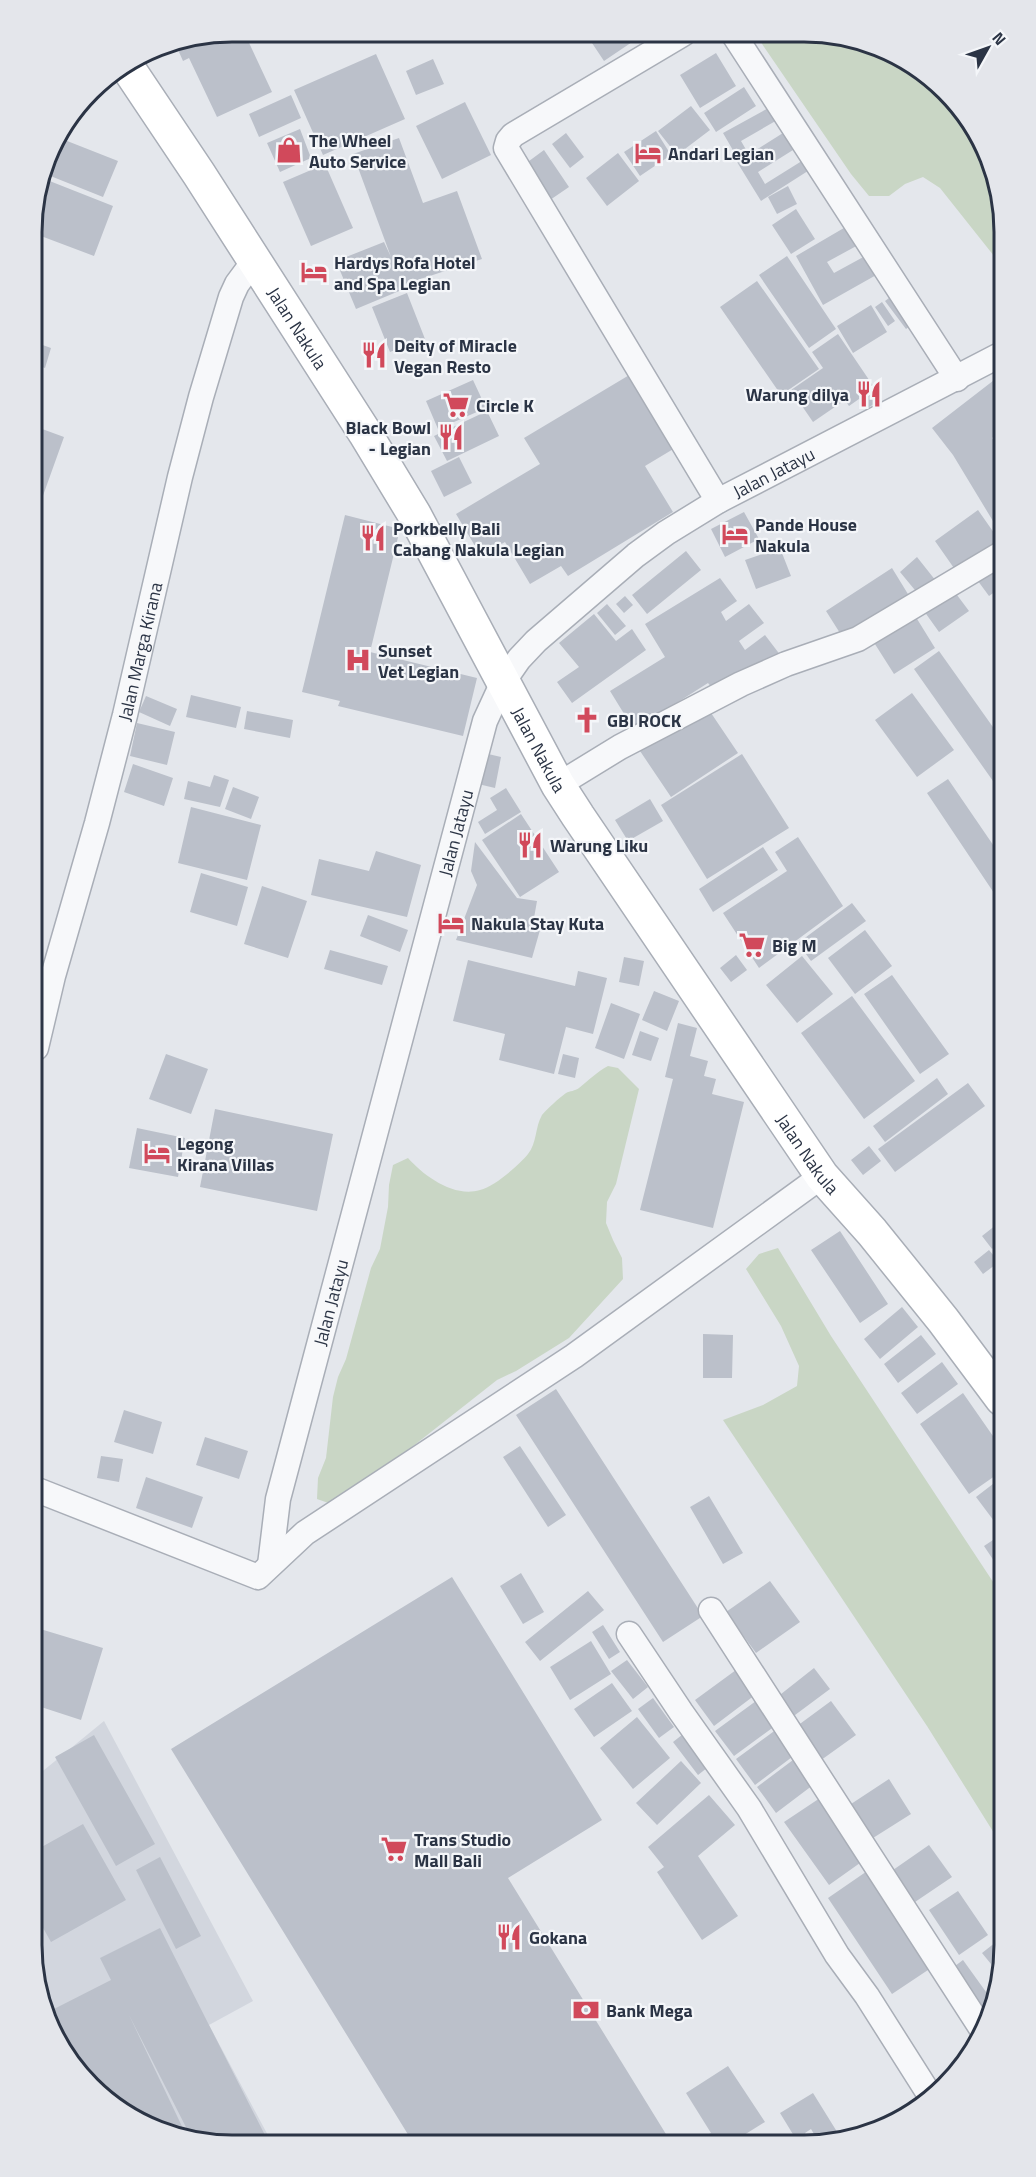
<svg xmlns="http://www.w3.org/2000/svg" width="1036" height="2177" viewBox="0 0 1036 2177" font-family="'Titillium Web',sans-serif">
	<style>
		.built { fill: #d2d6de }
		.green { fill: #c9d6c5 }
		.building { fill: #bbc0ca }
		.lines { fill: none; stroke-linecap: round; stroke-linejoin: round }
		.street-casing { stroke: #a9aeb7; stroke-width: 27 }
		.secondary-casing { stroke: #a9aeb7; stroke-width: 36 }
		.street { stroke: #f7f8fa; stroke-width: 24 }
		.secondary { stroke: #fff; stroke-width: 33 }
		.labels { text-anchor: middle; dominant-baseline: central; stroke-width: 4.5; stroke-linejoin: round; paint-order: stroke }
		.poi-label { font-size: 18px; font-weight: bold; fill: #2b3445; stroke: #f4f6f9; text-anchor: start }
		.street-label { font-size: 18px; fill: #2b3445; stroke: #f4f6f9 }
		.rim { fill: none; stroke: #2b3445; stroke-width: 3 }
	</style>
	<rect width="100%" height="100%" fill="#e4e7ec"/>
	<!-- built -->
	<path class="built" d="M104,1721L253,2001L209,2025L271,2141L194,2142L100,2095L59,2045L38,1997V1775Z"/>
	<!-- green -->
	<path class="green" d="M759,35H842L936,82L971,121L998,180V261L940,188L923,177L905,184L889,196H869L851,174L760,41Z
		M608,1066L618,1068L639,1089L616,1184L607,1202L606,1223L613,1240L622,1258L623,1279L569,1338L516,1371L497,1380L337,1506L317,1499L318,1478L326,1458L333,1397L338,1377L346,1359L371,1268L380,1249L388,1207L389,1185L393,1165L408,1158C424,1176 454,1198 480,1190C495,1186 518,1166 528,1154C537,1143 535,1127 542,1115C547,1109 559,1098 566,1093C570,1091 575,1091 579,1088C589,1080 597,1072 608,1066Z
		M778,1248L831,1336L1003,1597L1004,1849L927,1726L723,1420L763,1405L797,1386L799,1366L781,1326L746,1269L759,1254Z"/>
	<!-- building -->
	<path class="building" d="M233,32L235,36L244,32L272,92L217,117L189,58L183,61L175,43Z
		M586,34H640L641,36L604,61Z
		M716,53L736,86L700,108L680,75Z
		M376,54L405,119L323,155L294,90Z
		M433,59L444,84L416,95L406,71Z
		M744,87L756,106L716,132L704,113Z
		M291,95L301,118L259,137L249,114Z
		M465,102L491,155L442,179L416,126Z
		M691,106L710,130L677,155L658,131Z
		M772,106L779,119L741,141L748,153L738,159L723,133Z
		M300,129L311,158L280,172L267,143Z
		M656,131L671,155L640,176L624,152Z
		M566,133L584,157L570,168L552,144Z
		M783,133L793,150L758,172L765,184L805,159L811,169L761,201L737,162Z
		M57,137L118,161L103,197L43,173L52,143Z
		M399,138L423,203L457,191L482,259L402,285L404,289L356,309L336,261L384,242L391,257L353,154Z
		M544,150L569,187L550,200L525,164Z
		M618,153L639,181L607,206L586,178Z
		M325,164L353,228L311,246L283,182Z
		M42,178L113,206L94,256L33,233V207Z
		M788,186L797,204L777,214L768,197Z
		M796,209L815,239L791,254L772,225Z
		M849,225L860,244L827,262L834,273L867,255L878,274L823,305L796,256Z
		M787,256L836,329L809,348L759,275Z
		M757,281L819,369L781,395L720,307Z
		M897,292L917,321L906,329L885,301Z
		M407,293L425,339L390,352L372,307Z
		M882,302L895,321L888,326L875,307Z
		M871,305L887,332L853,353L837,326Z
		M838,334L882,399L866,409L859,399L849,406L845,400L813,422L791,390L823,368L812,352Z
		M34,342L51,348L45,368L34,364Z
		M631,374L675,448L645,466L673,512L568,576L561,566L530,584L505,542L481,556L456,514L540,464L524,438Z
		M998,377V433L992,438L999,448V531L953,455L932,428Z
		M473,380L486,408L438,429L426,401Z
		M487,411L499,436L447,461L434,436Z
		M34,426L64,437L40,504L34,502Z
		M459,457L472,483L444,497L431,471Z
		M978,510L999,540L956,571L935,541Z
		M744,512L759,539L725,557L711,529Z
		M345,515L400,529L370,652L477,678L463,736L338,706L340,701L302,692Z
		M780,548L791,576L756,589L745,560Z
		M686,551L701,570L647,614L632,595Z
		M917,557L936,581L919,595L900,572Z
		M999,562V589L989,596L975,577Z
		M892,568L911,599L845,641L826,611Z
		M720,578L737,601L721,612L726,621L749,604L764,623L739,641L745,650L765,635L781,656L712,688L708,683L634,730L610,691L665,657L645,624Z
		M954,591L969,611L939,632L924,611Z
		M625,596L633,605L624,613L616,604Z
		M607,604L626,626L615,635L597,613Z
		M594,614L616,641L632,629L646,650L572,703L557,682L579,667L559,643Z
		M914,614L935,648L894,674L873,641Z
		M939,651L1000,737V791L914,669Z
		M912,693L954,750L917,777L875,720Z
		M191,695L241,707L236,728L186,717Z
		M146,696L177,709L170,726L139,712Z
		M707,707L738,753L671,797L640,751Z
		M247,711L293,720L290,738L244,729Z
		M137,723L175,732L167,765L130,756Z
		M484,753L501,757L495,788L478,784Z
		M742,754L789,828L707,879L661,805Z
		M133,764L173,778L164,806L124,792Z
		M214,775L229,780L220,807L184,799L188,781L210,787Z
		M948,779L1000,855V902L927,793Z
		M233,787L259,797L251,819L225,809Z
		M506,788L521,812L485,834L478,822L497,810L490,798Z
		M650,799L663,821L628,841L615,820Z
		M191,807L261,825L247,880L178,863Z
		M521,814L559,872L520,897L482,840Z
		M798,837L843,906L759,968L723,913L787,871L775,852Z
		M475,842L517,898L537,901L534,918L542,923L532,958L456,940L477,885L471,871Z
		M763,847L778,870L713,912L699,889Z
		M376,851L421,865L407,917L311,895L319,859L369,871Z
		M201,873L248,887L237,926L190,912Z
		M262,886L307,901L288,958L244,944Z
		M852,903L866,921L811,961L798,943Z
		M368,915L408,930L400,952L360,936Z
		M865,930L892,966L855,994L828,958Z
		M330,950L388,966L382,985L324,969Z
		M736,955L747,970L731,982L720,968Z
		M802,956L833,994L797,1023L766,985Z
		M624,957L644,961L639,986L619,982Z
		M468,960L575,986L578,971L607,978L593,1034L566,1027L554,1074L499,1060L505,1034L453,1021Z
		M892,975L949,1054L920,1074L864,994Z
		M654,991L679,1001L667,1031L642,1020Z
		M852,996L915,1081L864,1119L801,1033Z
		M611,1003L640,1014L624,1059L595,1048Z
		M678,1023L697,1028L690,1056L708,1061L704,1076L716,1079L712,1094L744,1102L713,1228L640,1210L673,1079L665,1077Z
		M640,1031L659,1038L651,1061L632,1055Z
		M166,1054L208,1069L191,1114L149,1099Z
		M563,1054L579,1058L575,1078L558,1074Z
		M937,1078L948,1094L885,1142L873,1126Z
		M968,1083L985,1106L895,1172L878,1149Z
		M215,1109L333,1134L317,1211L200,1187Z
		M137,1128L185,1138L178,1177L129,1168Z
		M869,1146L881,1161L863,1175L851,1160Z
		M1001,1221V1241L992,1249L982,1236Z
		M840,1231L888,1304L860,1323L811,1250Z
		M989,1250L999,1262L983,1274L974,1262Z
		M902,1307L918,1327L880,1359L864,1339Z
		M703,1334L733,1335L732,1378H703Z
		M921,1335L936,1354L898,1383L884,1364Z
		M942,1362L958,1384L917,1414L901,1393Z
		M556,1389L703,1616L663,1642L516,1415Z
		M963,1393L1002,1449V1471L969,1494L920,1424Z
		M124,1410L162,1422L153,1454L114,1442Z
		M205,1437L248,1451L239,1479L196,1465Z
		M520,1446L566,1515L548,1527L503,1457Z
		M101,1456L123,1459L119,1482L97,1478Z
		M146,1477L203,1497L192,1528L136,1508Z
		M1002,1477V1528L1000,1529L976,1497Z
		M709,1496L743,1553L723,1564L690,1507Z
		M1002,1534L1003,1564L998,1567L984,1546Z
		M521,1573L544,1612L523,1624L500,1586Z
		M452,1577L602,1820L508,1878L669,2139L412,2141L171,1749Z
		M770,1581L800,1622L756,1653L726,1612Z
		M588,1591L604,1610L540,1661L525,1642Z
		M603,1625L620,1652L609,1659L592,1632Z
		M37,1628L103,1648L81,1720L38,1706Z
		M591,1641L611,1674L570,1700L550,1667Z
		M627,1660L648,1687L633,1699L611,1671Z
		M814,1668L830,1689L791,1718L776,1698Z
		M736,1670L755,1695L714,1726L695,1700Z
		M612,1683L632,1711L594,1737L574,1709Z
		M653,1698L674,1727L659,1738L638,1709Z
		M756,1701L775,1726L734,1756L715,1731Z
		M831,1701L856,1735L817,1763L793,1729Z
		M637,1717L670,1758L633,1789L600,1748Z
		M777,1729L796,1754L755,1785L736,1759Z
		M687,1731L712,1764L698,1775L673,1742Z
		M94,1735L155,1844L116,1866L55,1757Z
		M797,1757L817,1782L776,1813L757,1787Z
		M681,1761L701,1783L657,1825L636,1803Z
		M889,1779L911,1814L873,1838L851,1804Z
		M709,1795L735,1825L698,1856L738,1916L702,1940L657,1872L664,1867L648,1847Z
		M823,1796L867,1858L829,1885L784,1822Z
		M83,1824L126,1900L51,1942L38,1919V1849Z
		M929,1845L952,1877L915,1902L893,1870Z
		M160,1857L201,1936L176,1949L136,1870Z
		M873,1867L937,1964L892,1994L828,1898Z
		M958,1891L988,1935L959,1955L929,1910Z
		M160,1928L209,2025L268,2141H193L129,2015L188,2139L100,2095L79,2071L52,2010L111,1980L100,1958Z
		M996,1942L1004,1952L1000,1975L982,1953Z
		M963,1960L994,2003L991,2016L986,2019L951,1969Z
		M41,2003H43L65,2053L59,2045Z
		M728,2066L765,2122L744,2135L746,2139H710L707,2135L711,2133L686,2093Z
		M813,2093L839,2135L834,2139H817L811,2129L805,2133L808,2139H790L794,2136L780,2113Z"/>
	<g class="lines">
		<!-- street casing -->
		<g class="street-casing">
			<g id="street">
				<path d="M683,34L513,135L508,141L506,148L718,501"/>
				<path d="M734,35L957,379"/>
				<path d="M558,785L620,747L741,684L786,664L858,639L999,555"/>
				<path id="s1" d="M36,1048L53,976L97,823L125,715L180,477L201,397L231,297L237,284L254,261"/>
				<path d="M37,1490L258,1577L305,1533L574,1356L822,1176"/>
				<path id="s2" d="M270,1565L278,1499L485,721L503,682L519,659L536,641L636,555L666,533L718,501L998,356"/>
				<path d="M711,1610L983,2031"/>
				<path d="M629,1634L681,1712L749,1808L837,1955L867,1996L931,2097"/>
			</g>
		</g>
		<!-- secondary casing -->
		<g class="secondary-casing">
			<g id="secondary">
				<path id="s3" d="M126,65L199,174L365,433L414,514L558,785L578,816L822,1176L872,1232L943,1320L1002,1399"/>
			</g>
		</g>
		<!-- street -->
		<use href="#street" class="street"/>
		<!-- secondary -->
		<use href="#secondary" class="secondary"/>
	</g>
	<!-- icons -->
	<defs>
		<g id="shop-bare" transform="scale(2.07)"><path d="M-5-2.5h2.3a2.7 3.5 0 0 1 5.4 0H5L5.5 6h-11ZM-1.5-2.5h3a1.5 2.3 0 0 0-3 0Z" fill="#d1495b" stroke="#f4f6f9" stroke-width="2.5" paint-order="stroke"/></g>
		<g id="hotel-bare" transform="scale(2.07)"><path d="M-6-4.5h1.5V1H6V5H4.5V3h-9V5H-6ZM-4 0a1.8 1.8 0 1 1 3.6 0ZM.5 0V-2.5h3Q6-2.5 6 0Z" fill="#d1495b" stroke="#f4f6f9" stroke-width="2.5" paint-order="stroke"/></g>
		<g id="restaurant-bare" transform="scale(2.07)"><path d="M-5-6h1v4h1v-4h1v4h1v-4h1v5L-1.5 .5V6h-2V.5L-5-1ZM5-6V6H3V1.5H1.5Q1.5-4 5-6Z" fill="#d1495b" stroke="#f4f6f9" stroke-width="2.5" paint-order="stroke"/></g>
		<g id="supermarket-bare" transform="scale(2.07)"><path d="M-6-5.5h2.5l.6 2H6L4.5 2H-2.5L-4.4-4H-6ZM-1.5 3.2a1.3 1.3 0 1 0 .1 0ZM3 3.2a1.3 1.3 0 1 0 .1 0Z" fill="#d1495b" stroke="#f4f6f9" stroke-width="2.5" paint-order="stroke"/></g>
		<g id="hospital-bare" transform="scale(2.07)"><path d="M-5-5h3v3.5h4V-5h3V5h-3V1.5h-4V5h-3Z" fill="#d1495b" stroke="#f4f6f9" stroke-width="2.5" paint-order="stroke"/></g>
		<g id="church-bare" transform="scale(2.07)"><path d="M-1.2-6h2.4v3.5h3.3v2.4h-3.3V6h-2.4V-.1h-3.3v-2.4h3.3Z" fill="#d1495b" stroke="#f4f6f9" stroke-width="2.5" paint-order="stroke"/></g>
		<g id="bank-bare" transform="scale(2.07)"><path d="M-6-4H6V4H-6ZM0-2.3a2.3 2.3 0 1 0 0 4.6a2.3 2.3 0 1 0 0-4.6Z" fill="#d1495b" stroke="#f4f6f9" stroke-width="2.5" paint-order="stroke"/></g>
	</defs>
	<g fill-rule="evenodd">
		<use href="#shop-bare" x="289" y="150"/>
		<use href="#hotel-bare" x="648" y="153"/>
		<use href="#hotel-bare" x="314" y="272"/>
		<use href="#restaurant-bare" x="374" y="355"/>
		<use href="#restaurant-bare" x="869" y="394"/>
		<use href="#supermarket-bare" x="456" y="405"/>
		<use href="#restaurant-bare" x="451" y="437"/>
		<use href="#hotel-bare" x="735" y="534"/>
		<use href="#restaurant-bare" x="373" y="538"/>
		<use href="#hospital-bare" x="358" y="660"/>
		<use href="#church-bare" x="587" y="720"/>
		<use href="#restaurant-bare" x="530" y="845"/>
		<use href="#hotel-bare" x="451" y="923"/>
		<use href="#supermarket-bare" x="752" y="945"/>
		<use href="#hotel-bare" x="157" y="1153"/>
		<use href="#supermarket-bare" x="394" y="1849"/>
		<use href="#restaurant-bare" x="509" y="1937"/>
		<use href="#bank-bare" x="586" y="2010"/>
	</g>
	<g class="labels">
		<!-- poi labels -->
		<g class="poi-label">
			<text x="309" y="140">The Wheel<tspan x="309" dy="21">Auto Service</tspan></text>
			<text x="668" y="153">Andari Legian</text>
			<text x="334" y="262">Hardys Rofa Hotel<tspan x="334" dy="21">and Spa Legian</tspan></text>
			<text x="394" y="345">Deity of Miracle<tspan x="394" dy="21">Vegan Resto</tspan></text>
			<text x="849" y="394" text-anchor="end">Warung dilya</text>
			<text x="476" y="405">Circle K</text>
			<text x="431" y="427" text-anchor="end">Black Bowl<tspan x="431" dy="21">- Legian</tspan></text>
			<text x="755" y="524">Pande House<tspan x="755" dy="21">Nakula</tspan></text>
			<text x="393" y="528">Porkbelly Bali<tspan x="393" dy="21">Cabang Nakula Legian</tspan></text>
			<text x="378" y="650">Sunset<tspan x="378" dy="21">Vet Legian</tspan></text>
			<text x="607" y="720">GBI ROCK</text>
			<text x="550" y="845">Warung Liku</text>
			<text x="471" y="923">Nakula Stay Kuta</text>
			<text x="772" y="945">Big M</text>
			<text x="177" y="1143">Legong<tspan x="177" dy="21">Kirana Villas</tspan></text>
			<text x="414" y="1839">Trans Studio<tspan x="414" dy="21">Mall Bali</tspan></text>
			<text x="529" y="1937">Gokana</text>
			<text x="606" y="2010">Bank Mega</text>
		</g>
		<!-- street labels -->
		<g class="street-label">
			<text stroke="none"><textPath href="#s3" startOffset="314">Jalan Nakula</textPath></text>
			<text stroke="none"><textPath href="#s2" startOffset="1260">Jalan Jatayu</textPath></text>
			<text stroke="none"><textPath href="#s1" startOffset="410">Jalan Marga Kirana</textPath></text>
			<text stroke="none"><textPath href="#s3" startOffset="800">Jalan Nakula</textPath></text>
			<text stroke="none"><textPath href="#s2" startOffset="756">Jalan Jatayu</textPath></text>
			<text stroke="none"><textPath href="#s3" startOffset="1286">Jalan Nakula</textPath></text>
			<text stroke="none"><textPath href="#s2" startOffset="270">Jalan Jatayu</textPath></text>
		</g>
	</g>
	<!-- crop -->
	<path d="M0 0H1036V2177H0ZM232 42H804A190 190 0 0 1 994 232V1945A190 190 0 0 1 804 2135H232A190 190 0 0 1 42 1945V232A190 190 0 0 1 232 42Z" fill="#e4e6eb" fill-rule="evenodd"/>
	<path class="rim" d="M232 42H804A190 190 0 0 1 994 232V1945A190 190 0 0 1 804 2135H232A190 190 0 0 1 42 1945V232A190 190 0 0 1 232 42Z"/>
	<!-- north arrow -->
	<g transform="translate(988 48) rotate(50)" stroke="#f4f6f9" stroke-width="4.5" paint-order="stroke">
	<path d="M0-4.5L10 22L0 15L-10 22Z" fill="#2b3445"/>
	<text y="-9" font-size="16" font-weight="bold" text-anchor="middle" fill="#2b3445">N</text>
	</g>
</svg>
